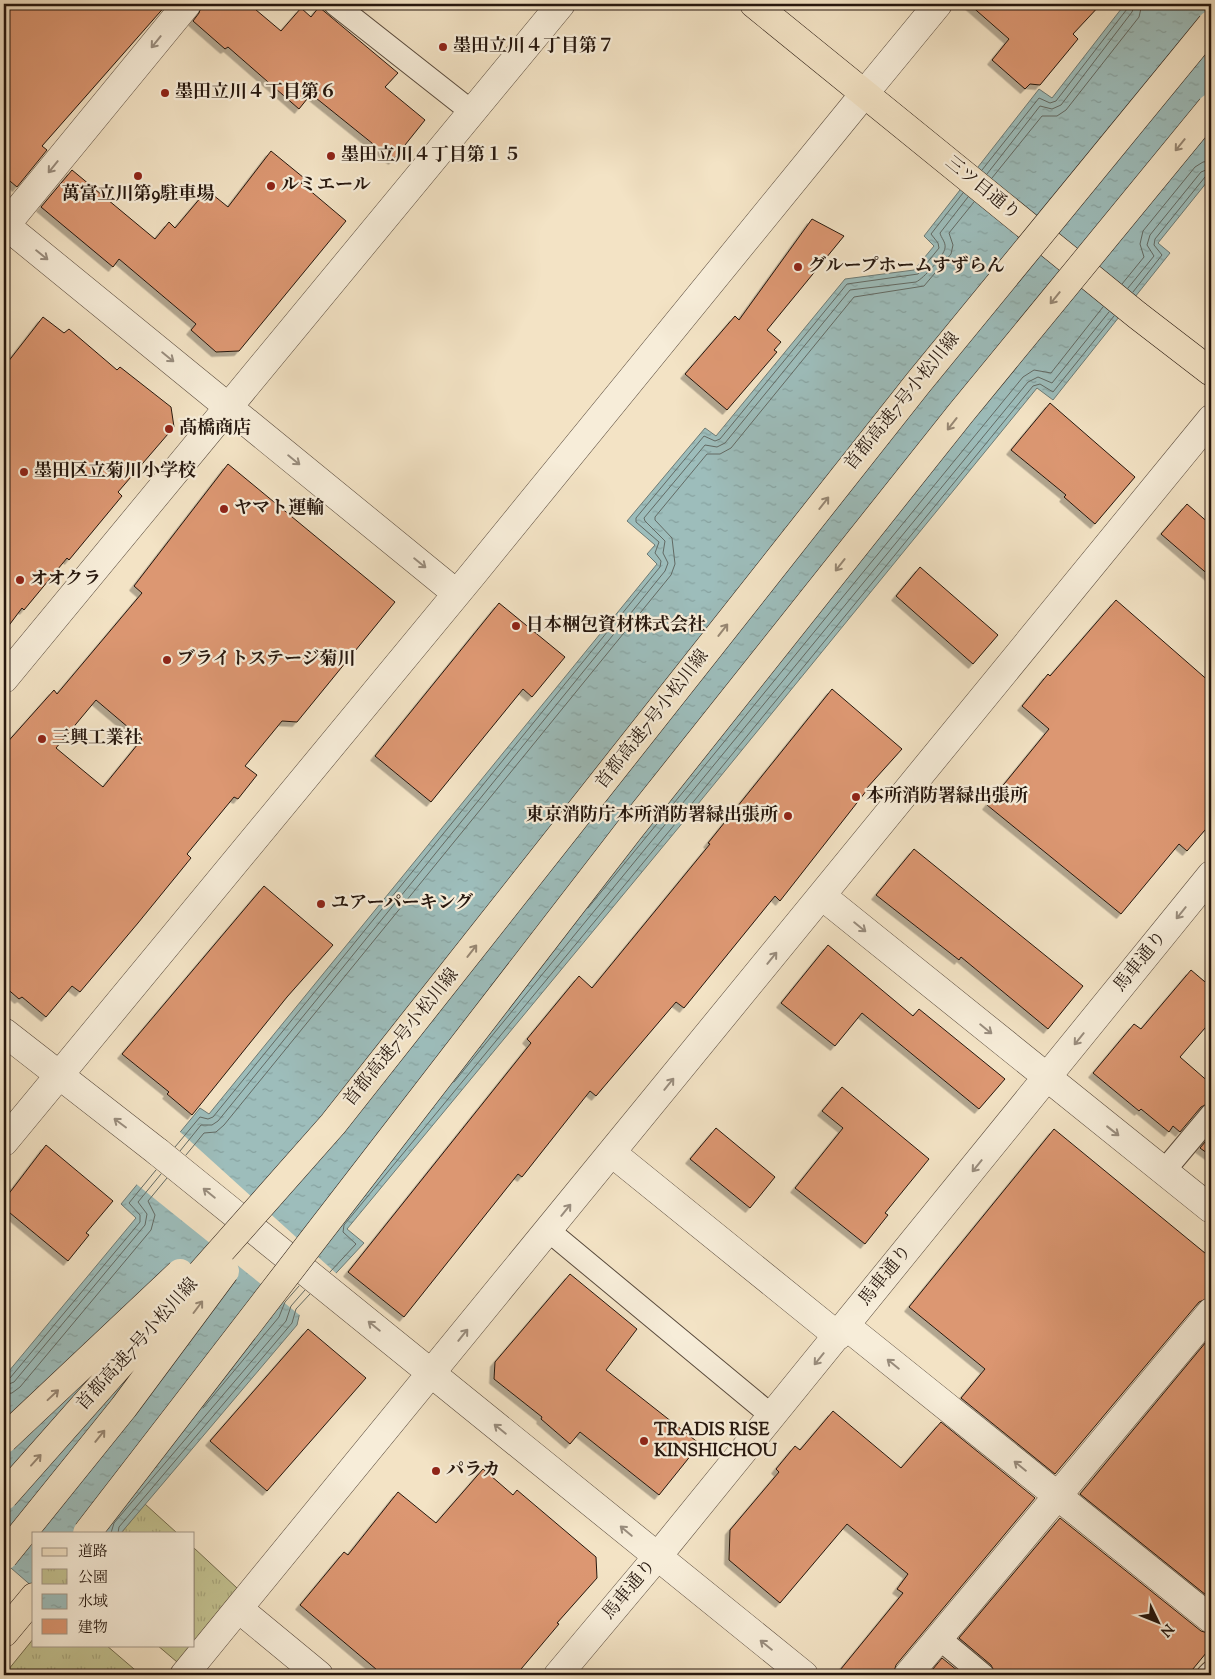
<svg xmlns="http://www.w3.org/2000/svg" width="1215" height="1679" viewBox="0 0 1215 1679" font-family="'Sorts Mill Goudy','Noto Serif JP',serif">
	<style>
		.park { fill: url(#park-tufts); stroke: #746c4f }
		.water { fill: url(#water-ripples); stroke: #6d7b76 }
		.pier { fill: #f3e3c5 }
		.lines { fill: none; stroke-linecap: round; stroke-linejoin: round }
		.shore { stroke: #626a64; stroke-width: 1 }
		.building { fill: #dc9772; stroke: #26170e; fill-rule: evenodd; filter: url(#shadow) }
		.service-casing { stroke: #594a3c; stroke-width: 24 }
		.minor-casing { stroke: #594a3c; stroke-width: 29 }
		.tertiary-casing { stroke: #594a3c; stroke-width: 29 }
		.primary-casing { stroke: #26170e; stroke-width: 29 }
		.motorway-casing { stroke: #26170e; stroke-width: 29 }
		.service { stroke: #f7edd9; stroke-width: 22 }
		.minor { stroke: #f7edd9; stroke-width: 28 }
		.tertiary { stroke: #f7edd9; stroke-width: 28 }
		.primary { stroke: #f3e3c5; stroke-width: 28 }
		.motorway { stroke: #f3e3c5; stroke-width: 28 }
		.motorway-bridge-casing { stroke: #26170e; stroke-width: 29; stroke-linecap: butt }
		.motorway-bridge { stroke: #f3e3c5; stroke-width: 28 }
		.oneway { stroke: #998d7e }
		.oneway2 { stroke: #978773 }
		.poi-dot { fill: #8f2418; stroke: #f7edd9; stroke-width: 2 }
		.labels { text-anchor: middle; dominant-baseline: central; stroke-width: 4.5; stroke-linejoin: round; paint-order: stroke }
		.poi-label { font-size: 18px; font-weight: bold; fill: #26170e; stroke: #f7edd9; text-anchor: start }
		.street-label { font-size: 18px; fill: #26170e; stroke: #f7edd9 }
	</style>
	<defs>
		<pattern id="park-tufts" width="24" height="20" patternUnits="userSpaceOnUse" patternTransform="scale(1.25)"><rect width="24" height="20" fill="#c2c190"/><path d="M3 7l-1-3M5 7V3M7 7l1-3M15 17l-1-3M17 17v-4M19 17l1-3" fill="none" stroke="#a7a57b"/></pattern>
		<pattern id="water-ripples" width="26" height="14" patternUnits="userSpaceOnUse" patternTransform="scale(1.25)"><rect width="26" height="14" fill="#9dbdbb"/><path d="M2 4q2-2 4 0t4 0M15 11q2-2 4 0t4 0" fill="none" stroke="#87a2a0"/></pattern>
		<filter id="shadow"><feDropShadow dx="-4.5" dy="4.5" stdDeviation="0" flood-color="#0004"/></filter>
	</defs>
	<rect width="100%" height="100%" fill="#f3e3c5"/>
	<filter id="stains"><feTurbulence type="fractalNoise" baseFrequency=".004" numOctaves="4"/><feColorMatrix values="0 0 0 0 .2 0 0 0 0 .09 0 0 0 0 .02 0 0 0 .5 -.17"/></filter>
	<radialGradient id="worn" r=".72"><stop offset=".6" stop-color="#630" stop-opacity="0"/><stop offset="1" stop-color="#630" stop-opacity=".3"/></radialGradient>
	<!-- park -->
	<path class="park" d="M145,1504L177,1533H121Z
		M194,1548L237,1588L194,1641Z
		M34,1638V1645H106L141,1675H4Z
		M157,1645H191L177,1662Z"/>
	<!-- water -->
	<path class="water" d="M1125,4H1211V177L1158,243L1170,253L1053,400L1037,388L689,815L347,1229L364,1243L300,1312L297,1325L121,1533H34V1588L4,1562V1377L136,1218L121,1204L200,1108L209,1114L657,564L647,554L655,545L627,521L705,428L716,436L845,279L914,270L934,246L924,236L1039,89L1052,98Z"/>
	<!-- pier -->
	<path class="pier" d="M179,1131L338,1275L302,1317L135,1183Z"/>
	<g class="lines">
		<!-- shore -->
		<path class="shore" d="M982,170L1039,98L1050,103L1056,101L1127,9L1128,4
			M987,174L1040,106L1052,109L1061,105L1132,12L1135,4
			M992,178L1042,116H1057L1066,110L1139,17L1142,4
			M1122,284L1144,257L1140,244L1143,231L1195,167L1203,162L1211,161
			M1128,288L1154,256L1147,245L1150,235L1201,172L1211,168
			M1133,292L1162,255L1154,245L1155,239L1205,177L1211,175
			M588,908L1023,377L1034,370L1051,373L1103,307
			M454,1082L1028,382L1038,377L1052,383L1109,312
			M175,1147L200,1117L208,1119L213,1117L660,567L661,561L655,553L659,542L636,522V518L704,436L715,441L720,439L847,284L918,274L939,248L938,243L931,234L963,193
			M180,1151L201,1125H212L218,1121L665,571L668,563L663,553L665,541L645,521L644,518L705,445L717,447L725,443L850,290L916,282C923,279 944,256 945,248C946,242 941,238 940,233L968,197
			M186,1155L204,1133L216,1132L224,1125L671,575L675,564L672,538L655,520V517L707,454H720L731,448L854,297L924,286L951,254L953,245L949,233L974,202
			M330,1272L356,1244L343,1232L344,1225L685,812L1033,386L1040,384L1053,392L1114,316
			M4,1380L10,1378L140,1222V1215L129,1203L156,1170
			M4,1386L14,1382L145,1225L147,1214L138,1202L161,1174
			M4,1394L12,1393L20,1387L151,1230L155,1215L148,1201L167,1178
			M203,1408L279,1317L285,1302L299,1286
			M111,1533L114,1523L286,1321L291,1306L305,1290
			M118,1533L119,1527L292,1323L296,1309L310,1294"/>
	</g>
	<!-- building -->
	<path class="building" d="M13,4H167L42,146L47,150L17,187L4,176V14Z
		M202,4H249L281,31L301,8L311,17L319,7L398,73L385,87L425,120L393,160L311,94L299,109L228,47L225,49L193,21L199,13Z
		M969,4H1101L1073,34L1078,39L1040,85L1030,84L1025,89L992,60L1009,39Z
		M271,151L304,178L301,183L346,221L239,351L216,352L191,330L196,324L119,259L113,267L41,207L72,170L155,239L169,222L175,228L207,190L228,207Z
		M812,219L844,236L767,330L781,342L774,350L777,352L727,410L685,374L735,316L739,320Z
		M43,317L64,333L69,329L117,370L120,367L171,407L174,427L118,492L122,496L69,560L67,558L24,610L22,608L4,632V367Z
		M1050,403L1135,477L1095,524L1064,497L1066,495L1011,450Z
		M228,464L395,602L297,722L282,721L245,766L257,775L238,799L234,797L187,854L191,858L138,923L80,992L72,986L46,1017L22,997L19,999L4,986V746L54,690L57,694L142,593L134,586ZM96,700L142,739L103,787L56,748Z
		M1187,504L1211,525V577L1161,534Z
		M920,567L998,635L973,664L896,596Z
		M1116,600L1211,683V823L1187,851L1179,844L1121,914L987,805L1049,729L1022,706L1048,674L1050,676Z
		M499,603L565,657L532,697L523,689L431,802L375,756Z
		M832,689L902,749L866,789L867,790L780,901L775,896L684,1008L676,1002L596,1096L590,1091L522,1177L518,1174L404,1317L348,1272L531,1043L527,1039L579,976L592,988L710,844L708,843Z
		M914,849L1083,986L1048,1029L961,957L959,960L876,895Z
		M264,886L333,945L287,997L192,1115L167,1094L169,1092L122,1054Z
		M828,945L913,1016L919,1009L1005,1079L979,1109L862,1013L835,1046L781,1003Z
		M1191,970L1211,987V1021L1180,1057L1211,1084V1102L1201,1107L1180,1132L1173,1126L1169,1132L1141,1109L1139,1111L1093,1073L1134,1024L1141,1029Z
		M842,1087L929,1159L885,1213L888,1215L865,1244L795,1188L843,1128L822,1111Z
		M716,1128L775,1177L750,1208L690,1159Z
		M1054,1129L1211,1258V1297L1199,1302L1055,1474L961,1398L985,1369L909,1307Z
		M1211,1135V1156L1200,1148Z
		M46,1145L113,1201L86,1233L89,1235L68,1261L4,1208V1200Z
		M570,1274L637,1329L606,1370L700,1444L659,1495L580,1432L570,1444L541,1419L542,1417L494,1379L495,1362Z
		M308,1329L366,1378L267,1491L210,1441Z
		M1211,1336V1599L1080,1494Z
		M833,1411L901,1468L941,1422L1035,1498L896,1665L893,1675H836L903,1593L897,1589L908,1574L847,1524L780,1603L729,1560L730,1530L779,1472L776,1469L795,1446L800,1450Z
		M483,1469L513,1495L517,1490L596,1557L597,1578L557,1623L559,1624L516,1675H383L300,1605L344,1552L348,1555L398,1492L436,1523Z
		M1060,1518L1201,1631L1211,1634V1647L1188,1675H996L991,1665L959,1638Z
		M942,1658L963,1675H928Z"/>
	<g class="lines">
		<!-- service casing -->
		<g class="service-casing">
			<path id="service" d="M335,4L472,112
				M1164,1171L1211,1115
				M549,1231L772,1416
				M940,1639L983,1675
				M1208,1675L1211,1672"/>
		</g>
		<!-- minor casing -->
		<g class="minor-casing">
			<path id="minor" d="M4,224L456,593
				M5,226L187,4
				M822,896L1211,1209
				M4,1142L473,574L864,94
				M158,1152L804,1675
				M612,1153L838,1336
				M846,1326L1211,1619
				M657,1557L1211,875
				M239,1609L319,1675
				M184,1675L1211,419
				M908,1675L1211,1312"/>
		</g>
		<!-- tertiary casing -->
		<g class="tertiary-casing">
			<path id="tertiary" d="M864,94L938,4
				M4,679L561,4
				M4,1032L158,1152
				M558,1675L657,1557"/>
		</g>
		<!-- primary casing -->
		<g class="primary-casing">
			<path id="primary" d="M754,4L1137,315L1211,372"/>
		</g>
		<!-- motorway casing -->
		<g class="motorway-casing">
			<path id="motorway" d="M4,1633L34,1597"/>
		</g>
		<!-- service -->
		<use href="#service" class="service"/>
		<!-- minor -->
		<use href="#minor" class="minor"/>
		<!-- tertiary -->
		<use href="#tertiary" class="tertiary"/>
		<!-- primary -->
		<use href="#primary" class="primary"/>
		<!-- motorway -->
		<use href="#motorway" class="motorway"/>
		<!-- motorway-bridge casing -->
		<g class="motorway-bridge-casing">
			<path id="motorway-bridge" d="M4,1439L180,1273
				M4,1496L333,1124L918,383L1211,25
				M87,1533L630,829L960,414L1211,108
				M4,1556L124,1407L225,1271"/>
		</g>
		<!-- motorway-bridge -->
		<use href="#motorway-bridge" class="motorway-bridge"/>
	</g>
	<!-- one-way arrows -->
	<defs><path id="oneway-shaft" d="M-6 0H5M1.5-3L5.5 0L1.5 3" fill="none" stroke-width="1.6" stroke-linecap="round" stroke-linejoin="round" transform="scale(1.25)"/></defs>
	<g class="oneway">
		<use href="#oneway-shaft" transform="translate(156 42) rotate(129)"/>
		<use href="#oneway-shaft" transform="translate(53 167) rotate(129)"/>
		<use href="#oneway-shaft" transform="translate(42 255) rotate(39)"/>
		<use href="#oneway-shaft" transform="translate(168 357) rotate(39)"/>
		<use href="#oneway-shaft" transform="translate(294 460) rotate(39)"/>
		<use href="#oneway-shaft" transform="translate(420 563) rotate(39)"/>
		<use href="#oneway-shaft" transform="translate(1181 913) rotate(129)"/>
		<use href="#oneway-shaft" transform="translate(860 927) rotate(39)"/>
		<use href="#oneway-shaft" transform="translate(772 958) rotate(-51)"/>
		<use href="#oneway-shaft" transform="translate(986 1029) rotate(39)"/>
		<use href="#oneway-shaft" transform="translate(1079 1039) rotate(129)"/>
		<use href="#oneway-shaft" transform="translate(669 1084) rotate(-51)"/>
		<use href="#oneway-shaft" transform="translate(120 1123) rotate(-143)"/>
		<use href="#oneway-shaft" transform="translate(1113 1131) rotate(38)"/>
		<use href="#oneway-shaft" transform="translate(977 1166) rotate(129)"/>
		<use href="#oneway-shaft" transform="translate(209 1193) rotate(-141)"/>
		<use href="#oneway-shaft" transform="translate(566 1210) rotate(-51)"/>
		<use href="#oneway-shaft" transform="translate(374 1326) rotate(-141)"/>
		<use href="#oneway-shaft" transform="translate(463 1335) rotate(-51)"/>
		<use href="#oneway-shaft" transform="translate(819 1359) rotate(129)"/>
		<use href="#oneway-shaft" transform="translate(893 1364) rotate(-141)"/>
		<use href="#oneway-shaft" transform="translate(500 1429) rotate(-141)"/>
		<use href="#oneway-shaft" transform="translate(1020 1466) rotate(-141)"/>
		<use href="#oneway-shaft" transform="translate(626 1531) rotate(-140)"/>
		<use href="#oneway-shaft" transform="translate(766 1645) rotate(-141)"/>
	</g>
	<g class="oneway2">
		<use href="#oneway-shaft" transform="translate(1180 145) rotate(129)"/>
		<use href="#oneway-shaft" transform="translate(1055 298) rotate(129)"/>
		<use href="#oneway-shaft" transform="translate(952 424) rotate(128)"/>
		<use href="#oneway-shaft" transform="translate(824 503) rotate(-52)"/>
		<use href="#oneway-shaft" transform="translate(840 565) rotate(128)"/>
		<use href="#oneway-shaft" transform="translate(723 630) rotate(-52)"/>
		<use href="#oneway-shaft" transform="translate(472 951) rotate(-52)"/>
		<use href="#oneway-shaft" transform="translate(198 1307) rotate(-53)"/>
		<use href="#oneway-shaft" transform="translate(53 1395) rotate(-43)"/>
		<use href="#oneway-shaft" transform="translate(100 1436) rotate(-51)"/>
		<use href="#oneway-shaft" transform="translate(36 1460) rotate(-48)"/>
	</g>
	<!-- markers -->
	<g class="poi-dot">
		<circle cx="443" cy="47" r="5"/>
		<circle cx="165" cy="93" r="5"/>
		<circle cx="331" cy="156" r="5"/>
		<circle cx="138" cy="176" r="5"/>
		<circle cx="271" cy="186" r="5"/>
		<circle cx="798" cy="267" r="5"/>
		<circle cx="169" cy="429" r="5"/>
		<circle cx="24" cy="472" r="5"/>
		<circle cx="224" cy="509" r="5"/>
		<circle cx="20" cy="580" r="5"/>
		<circle cx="516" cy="626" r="5"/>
		<circle cx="167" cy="660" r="5"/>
		<circle cx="42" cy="739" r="5"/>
		<circle cx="856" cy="797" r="5"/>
		<circle cx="788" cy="816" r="5"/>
		<circle cx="321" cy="904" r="5"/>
		<circle cx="644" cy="1441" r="5"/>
		<circle cx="436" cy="1471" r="5"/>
	</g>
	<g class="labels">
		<!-- poi labels -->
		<g class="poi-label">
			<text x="453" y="47">墨田立川４丁目第７</text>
			<text x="175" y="93">墨田立川４丁目第６</text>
			<text x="341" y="156">墨田立川４丁目第１５</text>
			<text x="281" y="186">ルミエール</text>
			<text x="138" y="195" text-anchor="middle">萬富立川第9駐車場</text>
			<text x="808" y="267">グループホームすずらん</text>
			<text x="179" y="429">髙橋商店</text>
			<text x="34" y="472">墨田区立菊川小学校</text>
			<text x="234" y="509">ヤマト運輸</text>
			<text x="30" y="580">オオクラ</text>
			<text x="526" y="626">日本梱包資材株式会社</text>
			<text x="177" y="660">ブライトステージ菊川</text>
			<text x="52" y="739">三興工業社</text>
			<text x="866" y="797">本所消防署緑出張所</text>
			<text x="778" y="816" text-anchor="end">東京消防庁本所消防署緑出張所</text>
			<text x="331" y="904">ユアーパーキング</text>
			<text x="654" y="1431">TRADIS RISE<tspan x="654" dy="21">KINSHICHOU</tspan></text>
			<text x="446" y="1471">パラカ</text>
		</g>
		<!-- street labels -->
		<g class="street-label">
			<text transform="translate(982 189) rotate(39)">三ツ目通り</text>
			<text transform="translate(903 402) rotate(-51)">首都高速7号小松川線</text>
			<text transform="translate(653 720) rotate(-52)">首都高速7号小松川線</text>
			<text transform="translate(1141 962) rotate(-51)">馬車通り</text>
			<text transform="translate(402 1038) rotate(-51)">首都高速7号小松川線</text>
			<text transform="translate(886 1276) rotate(-51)">馬車通り</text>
			<text transform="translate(138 1345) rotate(-48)">首都高速7号小松川線</text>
			<text transform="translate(630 1590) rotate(-50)">馬車通り</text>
		</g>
	</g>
	<!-- margin -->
	<rect width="1215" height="1679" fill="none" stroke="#f3e3c5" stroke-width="20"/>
	<rect x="5" y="5" width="1205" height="1669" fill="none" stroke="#26170e" stroke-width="2.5"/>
	<rect x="10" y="10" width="1195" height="1659" fill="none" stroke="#26170e"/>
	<!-- legend -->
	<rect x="32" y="1532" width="162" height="115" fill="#f7edd9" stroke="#a39788"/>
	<rect x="42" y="1548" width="25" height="8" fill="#f3e3c5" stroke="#a39788"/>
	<text x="78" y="1556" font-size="15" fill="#26170e">道路</text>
	<rect x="42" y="1569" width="25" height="15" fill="url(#park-tufts)" stroke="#a39788"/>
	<text x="78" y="1582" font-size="15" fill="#26170e">公園</text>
	<rect x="42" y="1594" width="25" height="15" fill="url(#water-ripples)" stroke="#a39788"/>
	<text x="78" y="1606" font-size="15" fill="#26170e">水域</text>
	<rect x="42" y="1619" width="25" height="15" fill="#dc9772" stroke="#a39788"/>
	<text x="78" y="1632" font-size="15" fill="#26170e">建物</text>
	<!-- north arrow -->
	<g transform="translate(1158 1622) rotate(133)" stroke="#f7edd9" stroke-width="4" paint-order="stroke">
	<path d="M0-4L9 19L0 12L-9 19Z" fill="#26170e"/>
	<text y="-8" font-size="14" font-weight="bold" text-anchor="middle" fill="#26170e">N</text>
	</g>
	<rect width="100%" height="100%" filter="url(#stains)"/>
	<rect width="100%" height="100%" fill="url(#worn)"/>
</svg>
